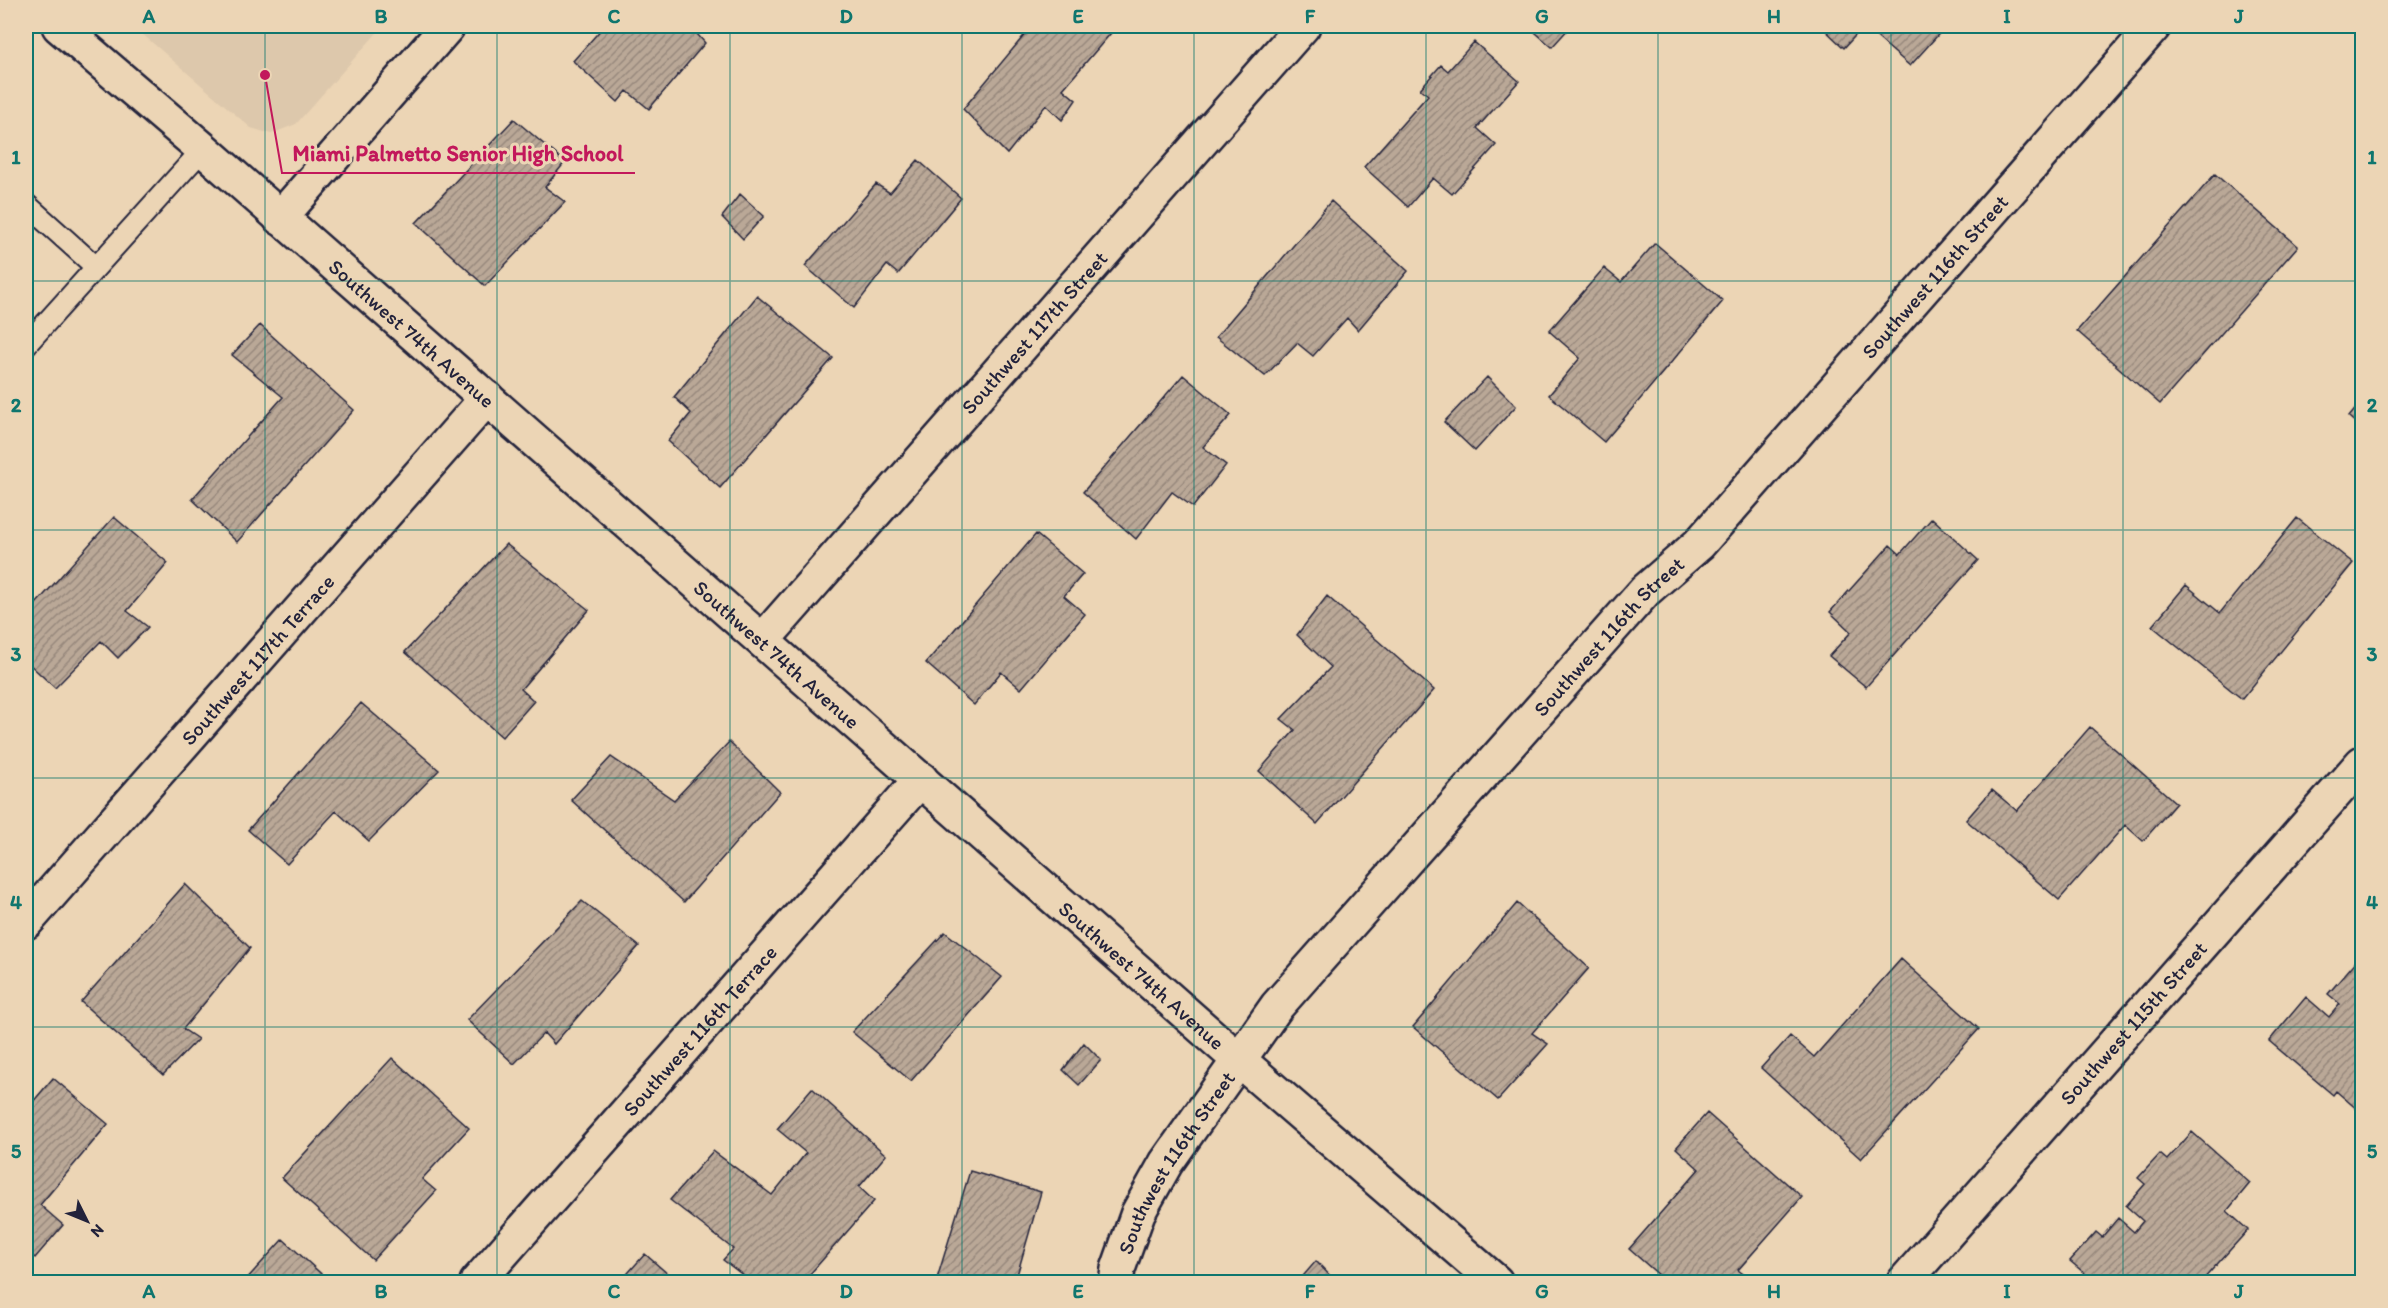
<svg xmlns="http://www.w3.org/2000/svg" width="2388" height="1308" viewBox="0 0 2388 1308" font-family="Itim,sans-serif">
	<style>
		.built { fill: #ddc8ac }
		.building { fill: url(#building-hatch); stroke: #22223b; stroke-width: 1.5 }
		.lines { fill: none; stroke-linecap: round; stroke-linejoin: round }
		.service-casing { stroke: #22223b; stroke-width: 24 }
		.minor-casing { stroke: #22223b; stroke-width: 38 }
		.service { stroke: #ecd5b5; stroke-width: 20 }
		.minor { stroke: #ecd5b5; stroke-width: 33 }
		.grid { fill: none; stroke: #0f766e; stroke-width: 1.5; stroke-opacity: 0.55 }
		.labels { text-anchor: middle; dominant-baseline: central; stroke-width: 6; stroke-linejoin: round; paint-order: stroke }
		.street-label { font-size: 21px; fill: #22223b; stroke: #ecd5b5 }
		.leader { fill: none; stroke: #c2185b; stroke-width: 2 }
		.callout-dot { fill: #c2185b; stroke: #ecd5b5; stroke-width: 2 }
		.callout-label { font-size: 22px; text-anchor: middle; font-weight: bold; fill: #c2185b; stroke: #ecd5b5; stroke-width: 6; stroke-linejoin: round; paint-order: stroke }
		.neatline { fill: none; stroke: #0f766e; stroke-width: 2 }
		.grid-label { font-size: 20px; text-anchor: middle; font-weight: bold; fill: #0f766e }
	</style>
	<defs>
		<pattern id="building-hatch" width="6" height="6" patternUnits="userSpaceOnUse" patternTransform="scale(1.5)"><rect width="6" height="6" fill="#baa897"/><path d="M-1 1l2-2M0 6l6-6M5 7l2-2" fill="none" stroke="#97887c"/></pattern>
	</defs>
	<rect width="100%" height="100%" fill="#ecd5b5"/>
	<filter id="ink" filterUnits="userSpaceOnUse"><feTurbulence type="fractalNoise" baseFrequency=".0167" numOctaves="2"/><feDisplacementMap in="SourceGraphic" scale="12" xChannelSelector="R" yChannelSelector="G"/><feConvolveMatrix kernelMatrix="1 2 1 2 8 2 1 2 1" color-interpolation-filters="sRGB"/></filter>
	<g filter="url(#ink)">
		<!-- built -->
		<path class="built" d="M133,26H383L296,124L271,134L251,128Z"/>
		<!-- building -->
		<path class="building" d="M604,26H690L705,43L649,109L627,91L618,102L573,61Z
			M1032,26H1117L1063,89L1076,100L1062,120L1046,105L1007,154L963,109Z
			M1528,26H1571L1552,47Z
			M1821,26H1864L1844,48Z
			M1864,26H1946L1910,66Z
			M1474,42L1519,81L1477,128L1496,145L1452,194L1433,178L1408,207L1364,167L1428,95L1420,89L1441,65L1448,71Z
			M514,119L565,162L545,187L565,202L485,286L416,223Z
			M918,160L961,198L898,274L887,265L854,308L805,266L876,184L890,193Z
			M2215,174L2298,246L2160,404L2077,331Z
			M740,194L764,216L743,239L722,217Z
			M1331,201L1408,271L1358,330L1347,318L1313,356L1297,343L1265,376L1216,337Z
			M1655,243L1723,301L1604,442L1549,395L1580,358L1549,331L1604,268L1621,282Z
			M757,296L833,358L720,488L668,441L691,413L674,397Z
			M260,325L354,410L237,542L192,499L283,397L232,355Z
			M1183,375L1231,415L1203,447L1226,465L1193,507L1172,492L1136,539L1083,492Z
			M1487,377L1516,406L1475,451L1444,422Z
			M2362,401V429L2349,417Z
			M114,517L168,563L127,611L148,627L118,658L101,641L55,688L26,661V615Z
			M1932,518L1978,560L1866,687L1829,656L1851,632L1830,612L1890,545L1900,554Z
			M2297,518L2353,563L2242,699L2152,626L2186,585L2220,613Z
			M1036,534L1083,574L1064,596L1085,614L1021,689L1001,672L974,705L926,663Z
			M506,544L589,610L521,689L534,701L502,737L405,652Z
			M1327,596L1434,690L1317,824L1259,771L1295,730L1281,719L1331,667L1297,635Z
			M361,703L439,770L369,841L336,811L287,864L248,830Z
			M2090,727L2176,803L2143,841L2125,825L2059,900L1966,820L1992,790L2017,811Z
			M729,742L780,792L684,902L571,800L611,757L674,800Z
			M185,884L250,948L183,1029L198,1039L163,1075L81,1002Z
			M582,901L639,946L554,1044L544,1033L514,1064L467,1020Z
			M1517,903L1589,968L1532,1033L1548,1044L1498,1100L1413,1027Z
			M945,932L1002,977L911,1081L852,1032Z
			M1901,959L1979,1029L1861,1159L1761,1068L1790,1036L1814,1057Z
			M2358,959L2362,963V1106L2358,1110L2336,1091L2333,1095L2269,1041L2306,997L2329,1017L2340,1004L2328,994Z
			M1084,1043L1101,1060L1079,1085L1063,1070Z
			M392,1058L469,1128L422,1179L436,1191L373,1260L282,1178Z
			M53,1078L108,1124L40,1205L63,1225L35,1258L26,1250V1110Z
			M812,1088L886,1155L859,1187L874,1201L803,1282H752L723,1260L733,1249L670,1200L713,1151L772,1195L806,1153L777,1129Z
			M1707,1113L1802,1197L1738,1270L1754,1282H1667L1629,1249L1699,1169L1676,1148Z
			M2192,1132L2250,1183L2227,1211L2248,1230L2201,1282H2095L2070,1261L2096,1232L2102,1237L2118,1218L2134,1232L2143,1221L2126,1206L2145,1184L2138,1178L2160,1154L2167,1160Z
			M970,1171L1041,1192L1015,1282H936Z
			M283,1239L330,1282H244Z
			M645,1254L677,1282H620Z
			M1316,1261L1336,1282H1298Z"/>
		<g class="lines">
			<!-- service casing -->
			<g class="service-casing">
				<path id="service" d="M26,204L96,267
					M26,345L203,149"/>
			</g>
			<!-- minor casing -->
			<g class="minor-casing">
				<g id="minor">
					<path id="s1" d="M59,26L203,149L1240,1061L1496,1282"/>
					<path d="M280,218L448,26"/>
					<path id="s2" d="M763,640L1303,26"/>
					<path id="s3" d="M26,922L487,398"/>
					<path id="s4" d="M477,1282L921,779"/>
					<path id="s5" d="M1116,1282L1118,1269L1138,1213L1166,1163L1277,1006L1645,591L1699,544L2154,26"/>
					<path id="s6" d="M1904,1282L2362,763"/>
				</g>
			</g>
			<!-- service -->
			<use href="#service" class="service"/>
			<!-- minor -->
			<use href="#minor" class="minor"/>
		</g>
	</g>
	<!-- grid -->
	<path class="grid" d="M265,26V1282M497,26V1282M730,26V1282M962,26V1282M1194,26V1282M1426,26V1282M1658,26V1282M1891,26V1282M2123,26V1282M26,281H2362M26,530H2362M26,778H2362M26,1027H2362"/>
	<g class="labels">
		<!-- street labels -->
		<g class="street-label">
			<text stroke="none"><textPath href="#s5" startOffset="1305">Southwest 116th Street</textPath></text>
			<text stroke="none"><textPath href="#s1" startOffset="468">Southwest 74th Avenue</textPath></text>
			<text stroke="none"><textPath href="#s2" startOffset="410">Southwest 117th Street</textPath></text>
			<text stroke="none"><textPath href="#s5" startOffset="819">Southwest 116th Street</textPath></text>
			<text stroke="none"><textPath href="#s1" startOffset="954">Southwest 74th Avenue</textPath></text>
			<text stroke="none"><textPath href="#s3" startOffset="350">Southwest 117th Terrace</textPath></text>
			<text stroke="none"><textPath href="#s1" startOffset="1440">Southwest 74th Avenue</textPath></text>
			<text stroke="none"><textPath href="#s6" startOffset="346">Southwest 115th Street</textPath></text>
			<text stroke="none"><textPath href="#s4" startOffset="336">Southwest 116th Terrace</textPath></text>
			<text stroke="none"><textPath href="#s5" startOffset="135">Southwest 116th Street</textPath></text>
		</g>
	</g>
	<!-- callouts -->
	<path class="leader" d="M265 75L282 173H635"/>
	<circle class="callout-dot" cx="265" cy="75" r="6"/>
	<g class="callout-label">
		<text x="458" y="161">Miami Palmetto Senior High School</text>
	</g>
	<!-- margin -->
	<rect width="2388" height="1308" fill="none" stroke="#ecd5b5" stroke-width="66"/>
	<!-- north arrow -->
	<g transform="translate(87 1221) rotate(133)" stroke="#ecd5b5" stroke-width="4.5" paint-order="stroke">
	<path d="M0-4.5L10 22L0 15L-10 22Z" fill="#22223b"/>
	<text y="-9" font-size="16" font-weight="bold" text-anchor="middle" fill="#22223b">N</text>
	</g>
	<rect x="33" y="33" width="2322" height="1242" class="neatline"/>
	<g class="grid-label">
		<text x="149" y="23">A</text>
		<text x="381" y="23">B</text>
		<text x="614" y="23">C</text>
		<text x="846" y="23">D</text>
		<text x="1078" y="23">E</text>
		<text x="1310" y="23">F</text>
		<text x="1542" y="23">G</text>
		<text x="1774" y="23">H</text>
		<text x="2007" y="23">I</text>
		<text x="2239" y="23">J</text>
		<text x="16" y="164">1</text>
		<text x="2372" y="164">1</text>
		<text x="16" y="412">2</text>
		<text x="2372" y="412">2</text>
		<text x="16" y="661">3</text>
		<text x="2372" y="661">3</text>
		<text x="16" y="909">4</text>
		<text x="2372" y="909">4</text>
		<text x="16" y="1158">5</text>
		<text x="2372" y="1158">5</text>
		<text x="149" y="1298">A</text>
		<text x="381" y="1298">B</text>
		<text x="614" y="1298">C</text>
		<text x="846" y="1298">D</text>
		<text x="1078" y="1298">E</text>
		<text x="1310" y="1298">F</text>
		<text x="1542" y="1298">G</text>
		<text x="1774" y="1298">H</text>
		<text x="2007" y="1298">I</text>
		<text x="2239" y="1298">J</text>
	</g>
</svg>
